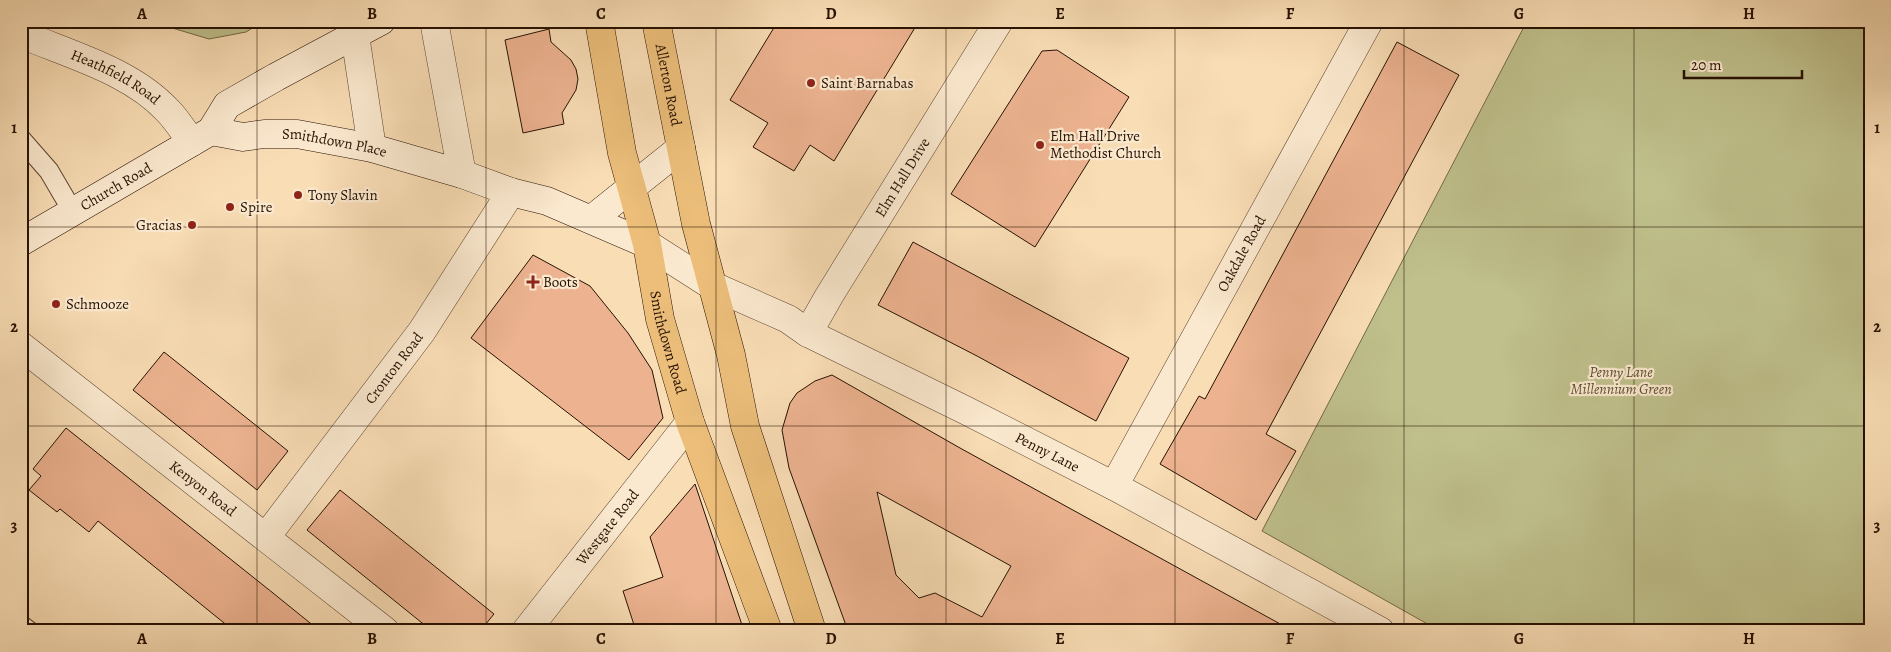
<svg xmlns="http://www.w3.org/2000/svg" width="1891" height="652" viewBox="0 0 1891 652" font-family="Alegreya,serif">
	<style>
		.green { fill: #bfc08c; stroke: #736847 }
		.building { fill: #edb390; stroke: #271102; fill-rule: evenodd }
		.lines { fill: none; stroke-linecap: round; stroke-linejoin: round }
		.lane-casing { stroke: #5c442f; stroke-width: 21 }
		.street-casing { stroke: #5c442f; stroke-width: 29 }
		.secondary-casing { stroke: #271102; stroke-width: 29 }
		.highway-casing { stroke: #271102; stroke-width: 29 }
		.lane { stroke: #fbe9cf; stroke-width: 19 }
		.street { stroke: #fbe9cf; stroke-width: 28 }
		.secondary { stroke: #fbe9cf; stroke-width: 28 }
		.highway { stroke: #ecbe7a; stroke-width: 28 }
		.grid { fill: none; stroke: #271102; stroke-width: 1; stroke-opacity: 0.55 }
		.poi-dot { fill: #8f2418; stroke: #fbe9cf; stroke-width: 2 }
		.labels { text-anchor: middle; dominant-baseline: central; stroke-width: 4.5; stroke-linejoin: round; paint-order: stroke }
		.street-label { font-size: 15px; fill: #271102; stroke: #fbe9cf }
		.poi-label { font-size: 15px; fill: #271102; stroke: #fbe9cf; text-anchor: start }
		.park-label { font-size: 15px; font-style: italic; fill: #5c4e32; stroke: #fbe9cf }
		.neatline { fill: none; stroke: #271102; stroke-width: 2 }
		.grid-label { font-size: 16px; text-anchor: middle; font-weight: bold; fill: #271102 }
	</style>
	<rect width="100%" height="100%" fill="#f9ddb5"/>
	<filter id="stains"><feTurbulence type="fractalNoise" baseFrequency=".004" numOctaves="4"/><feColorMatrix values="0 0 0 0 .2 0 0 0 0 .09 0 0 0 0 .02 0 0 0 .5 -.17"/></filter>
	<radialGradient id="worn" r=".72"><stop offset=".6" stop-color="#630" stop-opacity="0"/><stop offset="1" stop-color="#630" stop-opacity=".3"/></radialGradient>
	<!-- green -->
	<path class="green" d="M149,21H264L246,32L209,39Z
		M1527,21H1870V631H1440L1262,531Z"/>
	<!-- building -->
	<path class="building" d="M778,21H919L834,161L810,145L794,171L753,147L768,123L730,100Z
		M549,29L551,42L571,60L576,69L578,79L576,90L562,113L564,124L523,133L505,40Z
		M1397,42L1459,75L1266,434L1296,451L1256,520L1160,464L1199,396L1205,399Z
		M1057,50L1129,97L1035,247L951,194L1042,51Z
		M913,242L1129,358L1096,421L977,356L878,305Z
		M533,255L590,286L628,333L652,370L663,418L629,460L471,338Z
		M164,352L288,451L257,490L133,390Z
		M832,375L960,448L1293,631H848L789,468L782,430L790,403L797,393L815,381ZM877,492L1011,566L982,617L935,593L919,598L896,575Z
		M66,428L273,593L320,631H234L98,521L89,532L60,509L57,512L29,490L41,476L33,469Z
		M695,484L744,631H636L623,591L663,577L650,537Z
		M340,490L494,614L480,631H432L307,530Z"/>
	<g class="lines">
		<!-- lane casing -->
		<g class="lane-casing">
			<path id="lane" d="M21,139L49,171L73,212
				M21,625L29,631"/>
		</g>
		<!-- street casing -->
		<g class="street-casing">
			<g id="street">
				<path d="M434,21L462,174"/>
				<path id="s1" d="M21,34C71,55 131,71 168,111C177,120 184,132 192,142"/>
				<path d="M355,35L372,148"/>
				<path id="s2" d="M647,244L711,285L788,319L808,333L965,410L1114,486L1380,631"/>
				<path id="s3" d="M808,333L829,296L999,21"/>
				<path id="s4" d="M21,346L385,631"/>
				<path id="s5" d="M1114,486L1369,21"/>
				<path id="s6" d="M266,537L422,331L511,192"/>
				<path id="s7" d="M526,631L690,422"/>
			</g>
		</g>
		<!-- secondary casing -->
		<g class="secondary-casing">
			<g id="secondary">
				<path id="s8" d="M211,131L243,137L264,134H297L372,148L462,174L511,192L547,201L647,244"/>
				<path d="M592,219L681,148"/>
				<path id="s9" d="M21,242L211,131L227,105L276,77L381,21"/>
			</g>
		</g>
		<!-- highway casing -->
		<g class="highway-casing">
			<g id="highway">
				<path id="s10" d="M599,21L622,153L647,244L660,319L690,422L768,631"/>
				<path id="s11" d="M656,21L696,224L731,355L745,426L812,631"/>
			</g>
		</g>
		<!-- lane -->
		<use href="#lane" class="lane"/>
		<!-- street -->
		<use href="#street" class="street"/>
		<!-- secondary -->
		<use href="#secondary" class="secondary"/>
		<!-- highway -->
		<use href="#highway" class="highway"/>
	</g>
	<!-- grid -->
	<path class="grid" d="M257,21V631M486,21V631M716,21V631M946,21V631M1175,21V631M1404,21V631M1634,21V631M21,227H1870M21,426H1870"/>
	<!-- markers -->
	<g class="poi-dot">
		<circle cx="811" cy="83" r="5"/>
		<circle cx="1040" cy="145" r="5"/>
		<circle cx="298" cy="195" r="5"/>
		<circle cx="230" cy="207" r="5"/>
		<circle cx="192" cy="225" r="5"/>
		<path d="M530.5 274.5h5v5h5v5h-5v5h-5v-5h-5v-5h5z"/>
		<circle cx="56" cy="304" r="5"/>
	</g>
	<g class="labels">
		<!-- street labels -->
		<g class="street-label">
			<text stroke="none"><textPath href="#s1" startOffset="104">Heathfield Road</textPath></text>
			<text stroke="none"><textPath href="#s11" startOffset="65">Allerton Road</textPath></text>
			<text stroke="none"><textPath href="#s8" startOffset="125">Smithdown Place</textPath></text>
			<text stroke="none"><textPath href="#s3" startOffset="182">Elm Hall Drive</textPath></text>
			<text stroke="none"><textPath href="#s9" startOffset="110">Church Road</textPath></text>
			<text stroke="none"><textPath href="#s5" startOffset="265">Oakdale Road</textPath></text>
			<text stroke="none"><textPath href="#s10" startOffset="329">Smithdown Road</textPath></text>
			<text stroke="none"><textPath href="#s6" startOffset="212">Cronton Road</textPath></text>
			<text stroke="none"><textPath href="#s2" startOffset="452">Penny Lane</textPath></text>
			<text stroke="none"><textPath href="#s4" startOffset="231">Kenyon Road</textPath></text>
			<text stroke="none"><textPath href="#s7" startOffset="132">Westgate Road</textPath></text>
		</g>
		<!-- poi labels -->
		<g class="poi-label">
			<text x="821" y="83">Saint Barnabas</text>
			<text x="1050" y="136">Elm Hall Drive<tspan x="1050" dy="17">Methodist Church</tspan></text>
			<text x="308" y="195">Tony Slavin</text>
			<text x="240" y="207">Spire</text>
			<text x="182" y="225" text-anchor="end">Gracias</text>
			<text x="543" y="282">Boots</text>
			<text x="66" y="304">Schmooze</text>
		</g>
		<!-- park labels -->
		<g class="park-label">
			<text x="1621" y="372">Penny Lane<tspan x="1621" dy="17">Millennium Green</tspan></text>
		</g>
	</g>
	<!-- margin -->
	<rect width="1891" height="652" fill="none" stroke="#f9ddb5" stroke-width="55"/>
	<!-- scale -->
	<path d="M1684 70v8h118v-8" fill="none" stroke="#271102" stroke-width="2.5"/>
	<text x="1691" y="70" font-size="15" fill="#271102" stroke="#fbe9cf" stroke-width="4" paint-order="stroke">20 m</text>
	<rect x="28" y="28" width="1836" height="596" class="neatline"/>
	<g class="grid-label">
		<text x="142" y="19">A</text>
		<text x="372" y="19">B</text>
		<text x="601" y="19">C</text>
		<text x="831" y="19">D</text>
		<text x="1060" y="19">E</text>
		<text x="1290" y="19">F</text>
		<text x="1519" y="19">G</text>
		<text x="1749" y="19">H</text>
		<text x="14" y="133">1</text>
		<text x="1877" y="133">1</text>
		<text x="14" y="332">2</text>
		<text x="1877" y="332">2</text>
		<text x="14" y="531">3</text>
		<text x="1877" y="531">3</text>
		<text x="142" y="644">A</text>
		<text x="372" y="644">B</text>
		<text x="601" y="644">C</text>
		<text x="831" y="644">D</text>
		<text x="1060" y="644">E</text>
		<text x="1290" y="644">F</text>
		<text x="1519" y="644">G</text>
		<text x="1749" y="644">H</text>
	</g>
	<rect width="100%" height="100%" filter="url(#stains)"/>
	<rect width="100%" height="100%" fill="url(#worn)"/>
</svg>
